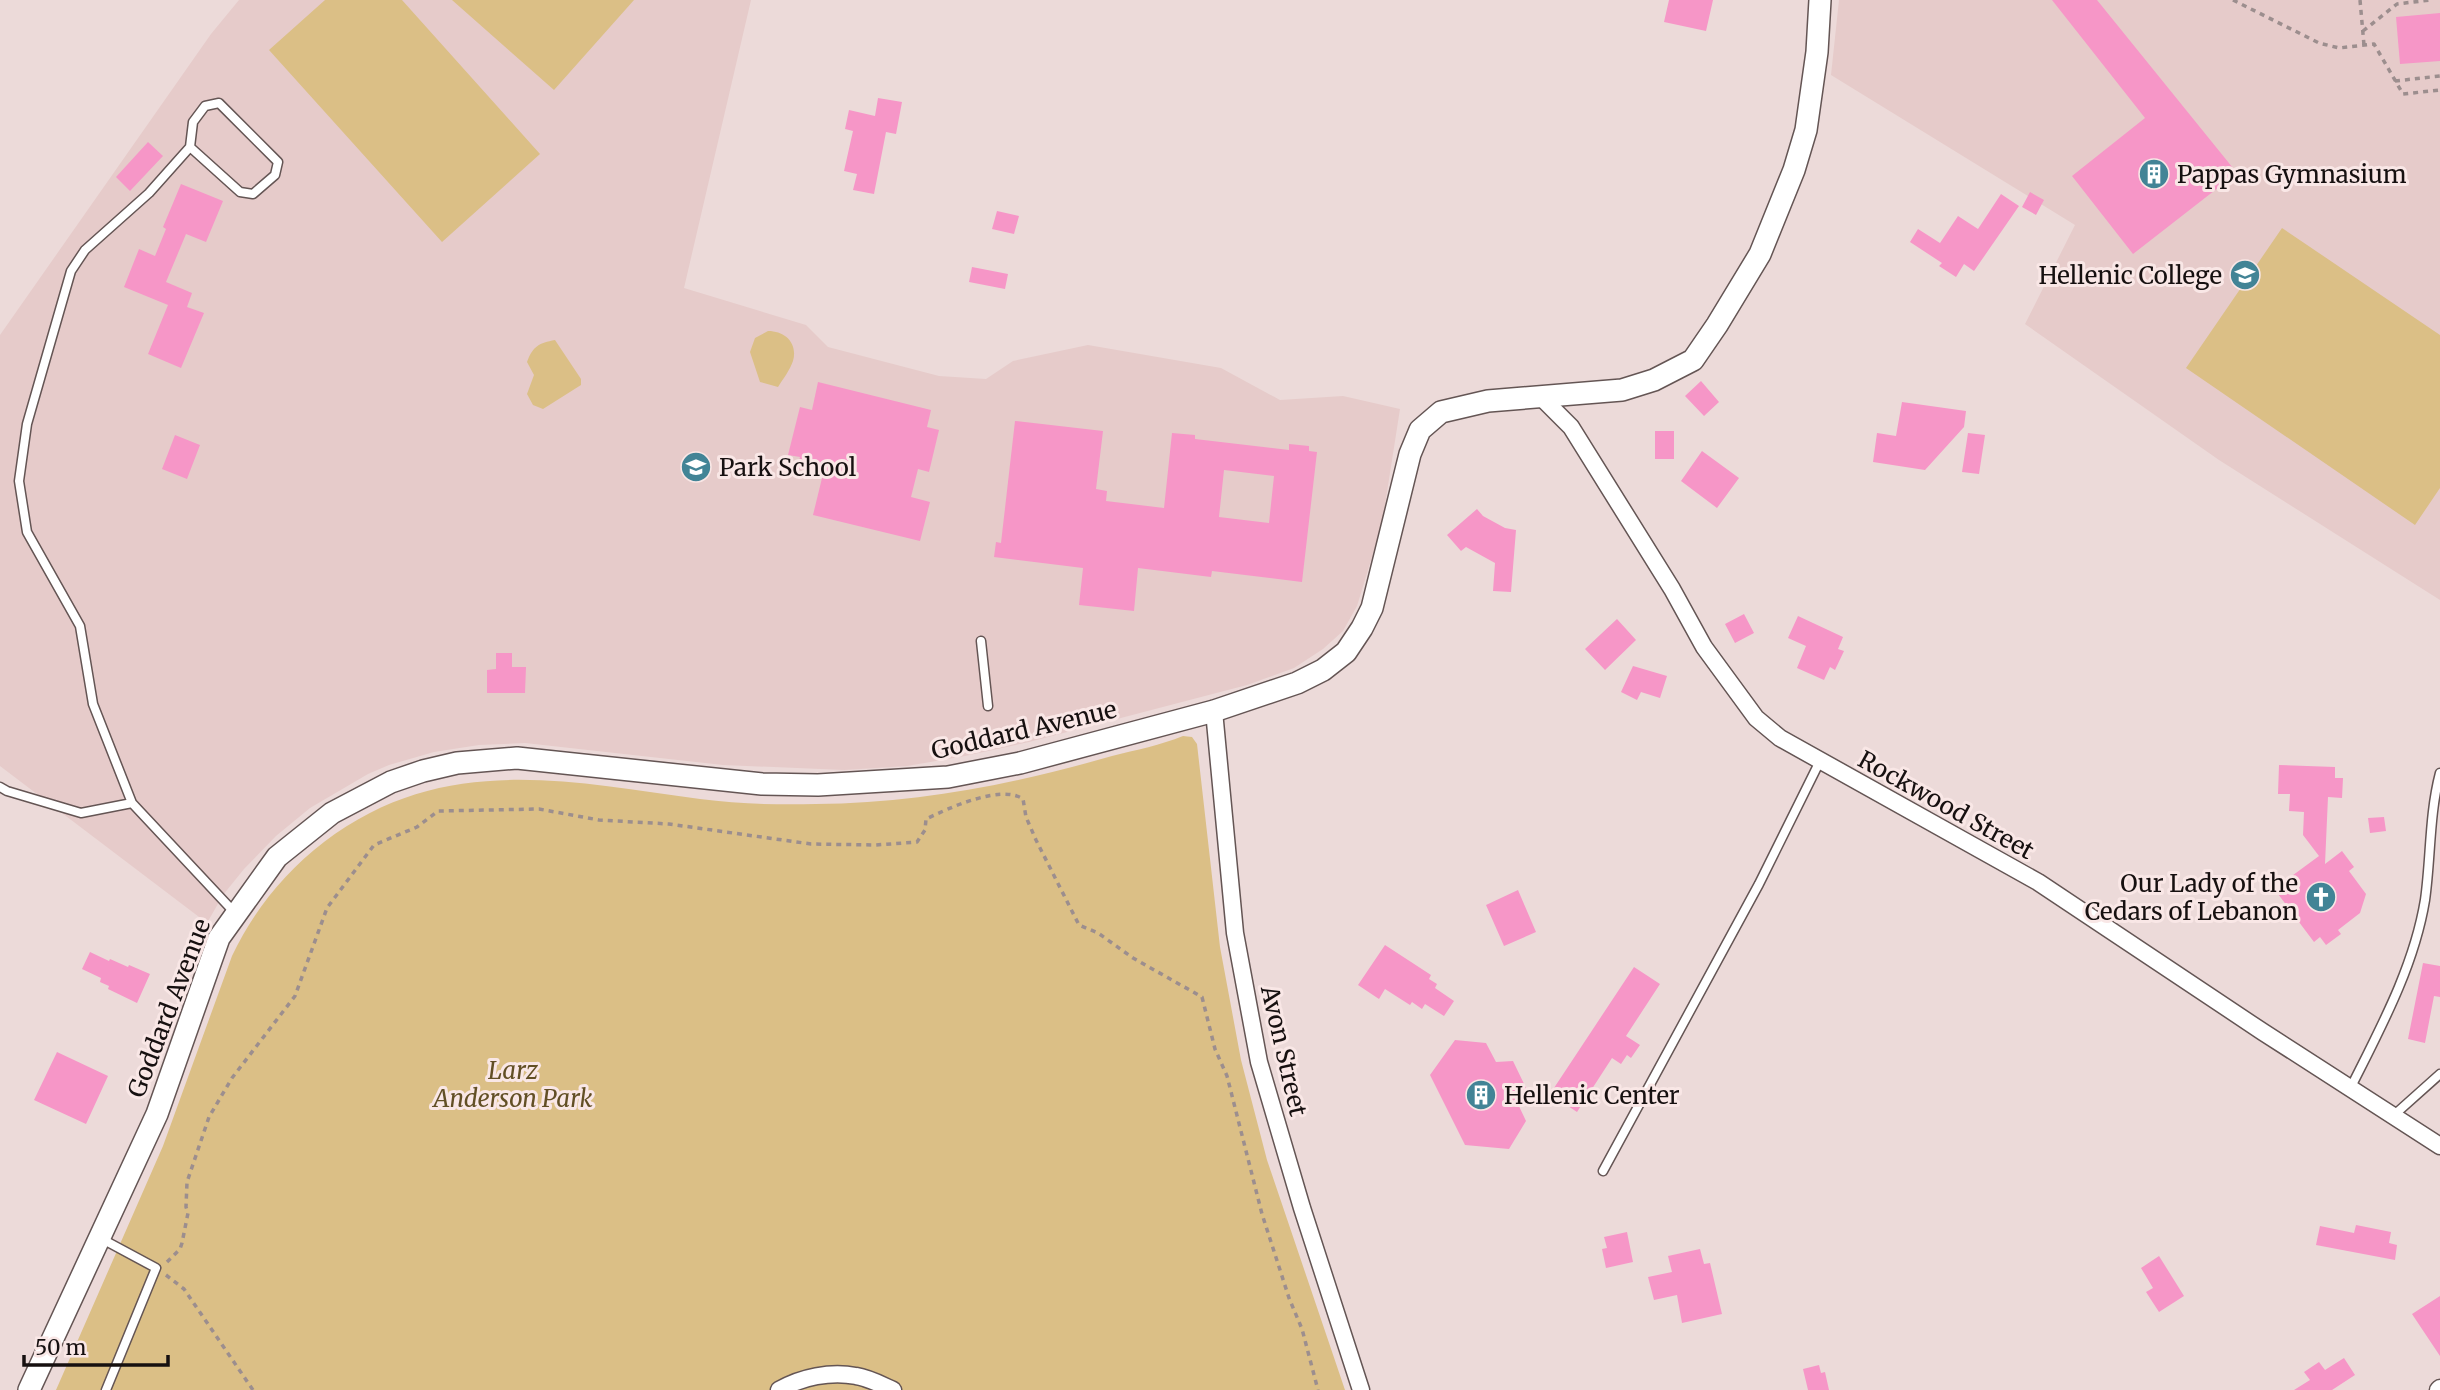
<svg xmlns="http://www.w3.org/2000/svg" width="2440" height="1390" viewBox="0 0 2440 1390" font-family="Merriweather,serif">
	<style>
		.built { fill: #e6cbca }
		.green { fill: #dbbf86 }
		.building { fill: #f696c7; fill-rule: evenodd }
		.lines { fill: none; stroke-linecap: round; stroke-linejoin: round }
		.service-casing { stroke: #645554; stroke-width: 11 }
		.minor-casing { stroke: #645554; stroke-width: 19 }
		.secondary-casing { stroke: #645554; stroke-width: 24 }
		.path { stroke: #9c8e8e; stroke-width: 3.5; stroke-dasharray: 5 5; stroke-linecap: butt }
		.service { stroke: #fff; stroke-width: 8 }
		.minor { stroke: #fff; stroke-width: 16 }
		.secondary { stroke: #fff; stroke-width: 21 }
		.labels { text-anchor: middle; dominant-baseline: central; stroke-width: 6; stroke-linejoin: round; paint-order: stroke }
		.poi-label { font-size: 24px; fill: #161010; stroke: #f9e7e6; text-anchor: start }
		.street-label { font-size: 24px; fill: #161010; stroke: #f9e7e6 }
		.park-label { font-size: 24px; font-style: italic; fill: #624f25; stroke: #f9e7e6 }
	</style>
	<rect width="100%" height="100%" fill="#ecdad9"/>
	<!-- built -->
	<path class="built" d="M239,0H751L684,288L806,325L828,347L939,376L986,379L1013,361L1088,345L1221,368L1280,400L1343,396L1400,409L1382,524L1357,606L1343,631L1323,649L1294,668L1247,685L1029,742L965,756L907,766L844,770L723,765L525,743L479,745L434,752L389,765L368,774L310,808L276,836L244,869L223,895L207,923L0,766V335L211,34Z
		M1839,0H2440V600L2219,460L2025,324L2075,225L1831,75Z"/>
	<!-- green -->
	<path class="green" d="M325,0H402L540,154L442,242L269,50Z
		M452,0H634L554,90Z
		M2282,228L2440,335V488L2415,525L2186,368Z
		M768,331C785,331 798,343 793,361C790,370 783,379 778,387L760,382L750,352L755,338Z
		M555,340L581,379V385L543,409L533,405L527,394L534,375L527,362C533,346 539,343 555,340Z
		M1183,736L1192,737L1197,744L1220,947L1241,1060L1267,1160L1345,1390H56L163,1146L232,956C254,910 284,873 324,842C442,752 566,781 700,799C738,804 778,805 816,804C918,803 1015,784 1112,756C1136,750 1161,745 1183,736Z"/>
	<!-- building -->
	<path class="building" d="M1669,0H1713L1706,31L1664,22Z
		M2052,0H2097L2237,173L2133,254L2072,176L2145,118Z
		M2440,13V61L2400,64L2396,17Z
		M878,98L902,102L896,134L886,132L874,194L853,190L857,174L844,171L853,131L845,129L849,110L875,116Z
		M148,142L163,156L130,191L116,177Z
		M181,184L223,201L206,242L186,234L166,282L192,293L187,307L204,313L181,368L148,354L168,305L124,287L139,249L155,256L166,229L163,227Z
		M2030,192L2044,200L2036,215L2022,207Z
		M2001,194L2019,206L1974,271L1964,264L1956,277L1939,266L1942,263L1910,242L1918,229L1940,243L1958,216L1978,229Z
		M997,211L1019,216L1014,234L992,229Z
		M972,267L1008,274L1005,289L969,282Z
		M1701,381L1719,402L1704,416L1685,396Z
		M818,382L931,410L927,427L939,430L929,472L918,469L911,497L930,502L920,541L813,515L823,474L797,468L800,457L788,455L800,407L812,410Z
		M1902,402L1966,411L1964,427L1925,470L1873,462L1877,433L1896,436Z
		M1015,421L1103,431L1096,489L1107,491L1106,501L1164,508L1172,433L1195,435V439L1289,450V444L1309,446V451L1317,452L1302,582L1212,571L1211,577L1138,568L1134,611L1079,605L1083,568L994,557L996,542L1001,543ZM1224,470L1274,476L1269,523L1219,517Z
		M1655,431H1674V459H1655Z
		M1968,433L1985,435L1979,474L1962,472Z
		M175,435L200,445L187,479L162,469Z
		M1702,451L1739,478L1717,508L1681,481Z
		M1477,509L1483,516L1505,528L1516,530L1511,592L1493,591L1495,563L1466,547L1461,551L1447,535Z
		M1744,614L1754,633L1735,643L1725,624Z
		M1798,616L1843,637L1838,649L1844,651L1835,670L1830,667L1824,680L1797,668L1806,646L1788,638Z
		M1617,619L1636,640L1605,670L1585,649Z
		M496,653H512V667H526L525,693H487V670L496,669Z
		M1633,666L1667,676L1660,698L1641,692L1637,700L1621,692Z
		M2279,765L2335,767V778H2343L2342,798L2328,797L2325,864L2342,851L2354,867L2349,871L2366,894L2360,913L2338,930L2341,934L2326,945L2320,937L2314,942L2278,894L2281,884L2319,856L2303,835L2304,812L2289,811L2290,794H2278Z
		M2384,817L2386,831L2370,833L2368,818Z
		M1518,890L1536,932L1504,946L1486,905Z
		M1385,945L1431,975L1429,979L1437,984L1435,988L1454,1001L1444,1016L1425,1004L1422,1009L1412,1002L1410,1005L1385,989L1379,999L1358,985Z
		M90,952L109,961L110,959L128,967L129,965L150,974L137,1003L108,989L109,986L100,982L101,978L82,969Z
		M2423,963L2440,966V997L2434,996L2425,1043L2408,1039Z
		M1634,967L1660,984L1626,1036L1640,1045L1631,1058L1627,1055L1621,1064L1612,1058L1577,1112L1550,1094Z
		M1455,1040L1486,1043L1496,1062L1513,1061L1526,1088L1517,1102L1526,1121L1509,1149L1465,1145L1430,1075Z
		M57,1052L108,1076L86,1124L34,1100Z
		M2356,1225L2391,1232L2389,1243L2397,1245L2395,1260L2316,1245L2320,1226L2354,1233Z
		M1627,1232L1633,1262L1606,1268L1602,1249L1607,1248L1604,1237Z
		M1700,1249L1704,1264L1710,1263L1722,1314L1682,1323L1677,1295L1654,1300L1648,1277L1672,1272L1668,1256Z
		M2159,1256L2184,1296L2159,1312L2146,1292L2153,1288L2141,1268Z
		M2440,1296V1356L2412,1314Z
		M2344,1358L2355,1375L2332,1390H2294L2310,1380L2304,1372L2319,1362L2325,1370Z
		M1819,1365L1821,1373L1825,1372L1829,1390H1808L1803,1369Z"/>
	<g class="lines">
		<!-- service casing -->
		<g class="service-casing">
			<path id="service" d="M981,641L988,706
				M0,787L7,791L81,813L132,803L93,704L80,626L27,532L19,481L27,424L71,271L85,250L149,193L190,147L193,122L205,106L219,103L278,162L275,175L253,194L240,192L190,147
				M132,803L235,913
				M2350,1089C2380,1029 2414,967 2425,900C2431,858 2429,815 2440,773
				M2393,1116L2440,1074
				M1603,1171L1759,884L1820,761
				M102,1239L156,1268L106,1390"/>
		</g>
		<!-- minor casing -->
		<g class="minor-casing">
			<path id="minor" d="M1539,395L1571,427L1672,589L1704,647L1756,718L1780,738L2038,882L2263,1032L2440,1146
				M1214,711L1235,933L1259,1062L1302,1208L1361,1390
				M779,1390C801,1377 831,1371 856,1376C869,1378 882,1385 893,1390
				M2438,1390L2440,1388"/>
		</g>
		<!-- secondary casing -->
		<g class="secondary-casing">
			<path id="secondary" d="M29,1390L157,1114L219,938L277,857L332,813L391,782L423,771L457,763L517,758L762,784L818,785L948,777L1020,763L1214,711L1297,683L1323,670L1346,652L1362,628L1372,608L1410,454L1420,430L1441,412L1488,401L1622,390L1654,380L1693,360L1717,325L1760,254L1794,170L1806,130L1817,52L1820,0"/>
		</g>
		<!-- path -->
		<path class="path" d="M2233,0L2319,43L2339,48L2374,44L2403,94L2440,90
			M2360,0L2364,45
			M2363,31L2397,4L2430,0
			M2395,81L2440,76
			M167,1262L180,1249L182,1243L188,1213L186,1207L187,1182L209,1117L232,1078L295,996L327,908L374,845L417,827L438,811L539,809L599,820L669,824L811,844L876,845L917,842L925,830L926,819C949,808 1001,784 1023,799L1026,817L1036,840L1079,925L1098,933L1133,958L1202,997L1215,1049L1227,1076L1262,1214L1289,1298L1302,1329L1318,1390
			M166,1275L184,1289L253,1390"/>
		<!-- service -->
		<use href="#service" class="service"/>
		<!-- minor -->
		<use href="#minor" class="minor"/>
		<!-- secondary -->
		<use href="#secondary" class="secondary"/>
	</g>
	<!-- icons -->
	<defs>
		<g id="building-disc" transform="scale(1.575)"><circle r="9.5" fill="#428496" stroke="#f9e7e6"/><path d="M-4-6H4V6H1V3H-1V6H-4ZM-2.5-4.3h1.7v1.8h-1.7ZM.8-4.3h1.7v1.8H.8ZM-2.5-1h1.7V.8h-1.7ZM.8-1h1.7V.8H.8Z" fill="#fff"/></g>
		<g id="university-disc" transform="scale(1.575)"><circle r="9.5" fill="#428496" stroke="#f9e7e6"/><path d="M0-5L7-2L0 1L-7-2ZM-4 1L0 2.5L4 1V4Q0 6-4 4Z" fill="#fff"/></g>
		<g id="school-disc" transform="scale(1.575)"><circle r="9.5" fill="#428496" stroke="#f9e7e6"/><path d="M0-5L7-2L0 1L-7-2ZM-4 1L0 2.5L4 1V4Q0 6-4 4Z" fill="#fff"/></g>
		<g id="church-disc" transform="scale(1.575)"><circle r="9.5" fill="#428496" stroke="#f9e7e6"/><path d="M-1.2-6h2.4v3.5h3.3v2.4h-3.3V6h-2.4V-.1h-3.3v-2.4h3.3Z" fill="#fff"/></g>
	</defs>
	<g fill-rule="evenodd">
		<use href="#building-disc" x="2154" y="174"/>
		<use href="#university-disc" x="2245" y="275"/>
		<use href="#school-disc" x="696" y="467"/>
		<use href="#church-disc" x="2321" y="897"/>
		<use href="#building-disc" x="1481" y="1095"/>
	</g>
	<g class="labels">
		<!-- poi labels -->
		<g class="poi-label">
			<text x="2177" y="174">Pappas Gymnasium</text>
			<text x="2222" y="275" text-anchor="end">Hellenic College</text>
			<text x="719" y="467">Park School</text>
			<text x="2298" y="883" text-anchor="end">Our Lady of the<tspan x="2298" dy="28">Cedars of Lebanon</tspan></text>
			<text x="1504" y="1095">Hellenic Center</text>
		</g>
		<!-- street labels -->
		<g class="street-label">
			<text transform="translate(1024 730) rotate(-13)">Goddard Avenue</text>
			<text transform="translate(1946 805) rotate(29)">Rockwood Street</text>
			<text transform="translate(169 1008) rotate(-69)">Goddard Avenue</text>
			<text transform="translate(1284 1051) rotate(77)">Avon Street</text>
		</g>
		<!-- park labels -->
		<g class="park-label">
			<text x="513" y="1070">Larz<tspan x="513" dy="28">Anderson Park</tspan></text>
		</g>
	</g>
	<!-- scale -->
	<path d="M24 1355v10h144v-10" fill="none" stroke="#161010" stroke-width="3.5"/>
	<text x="35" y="1355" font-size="21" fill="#161010" stroke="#f9e7e6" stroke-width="5" paint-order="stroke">50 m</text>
</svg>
